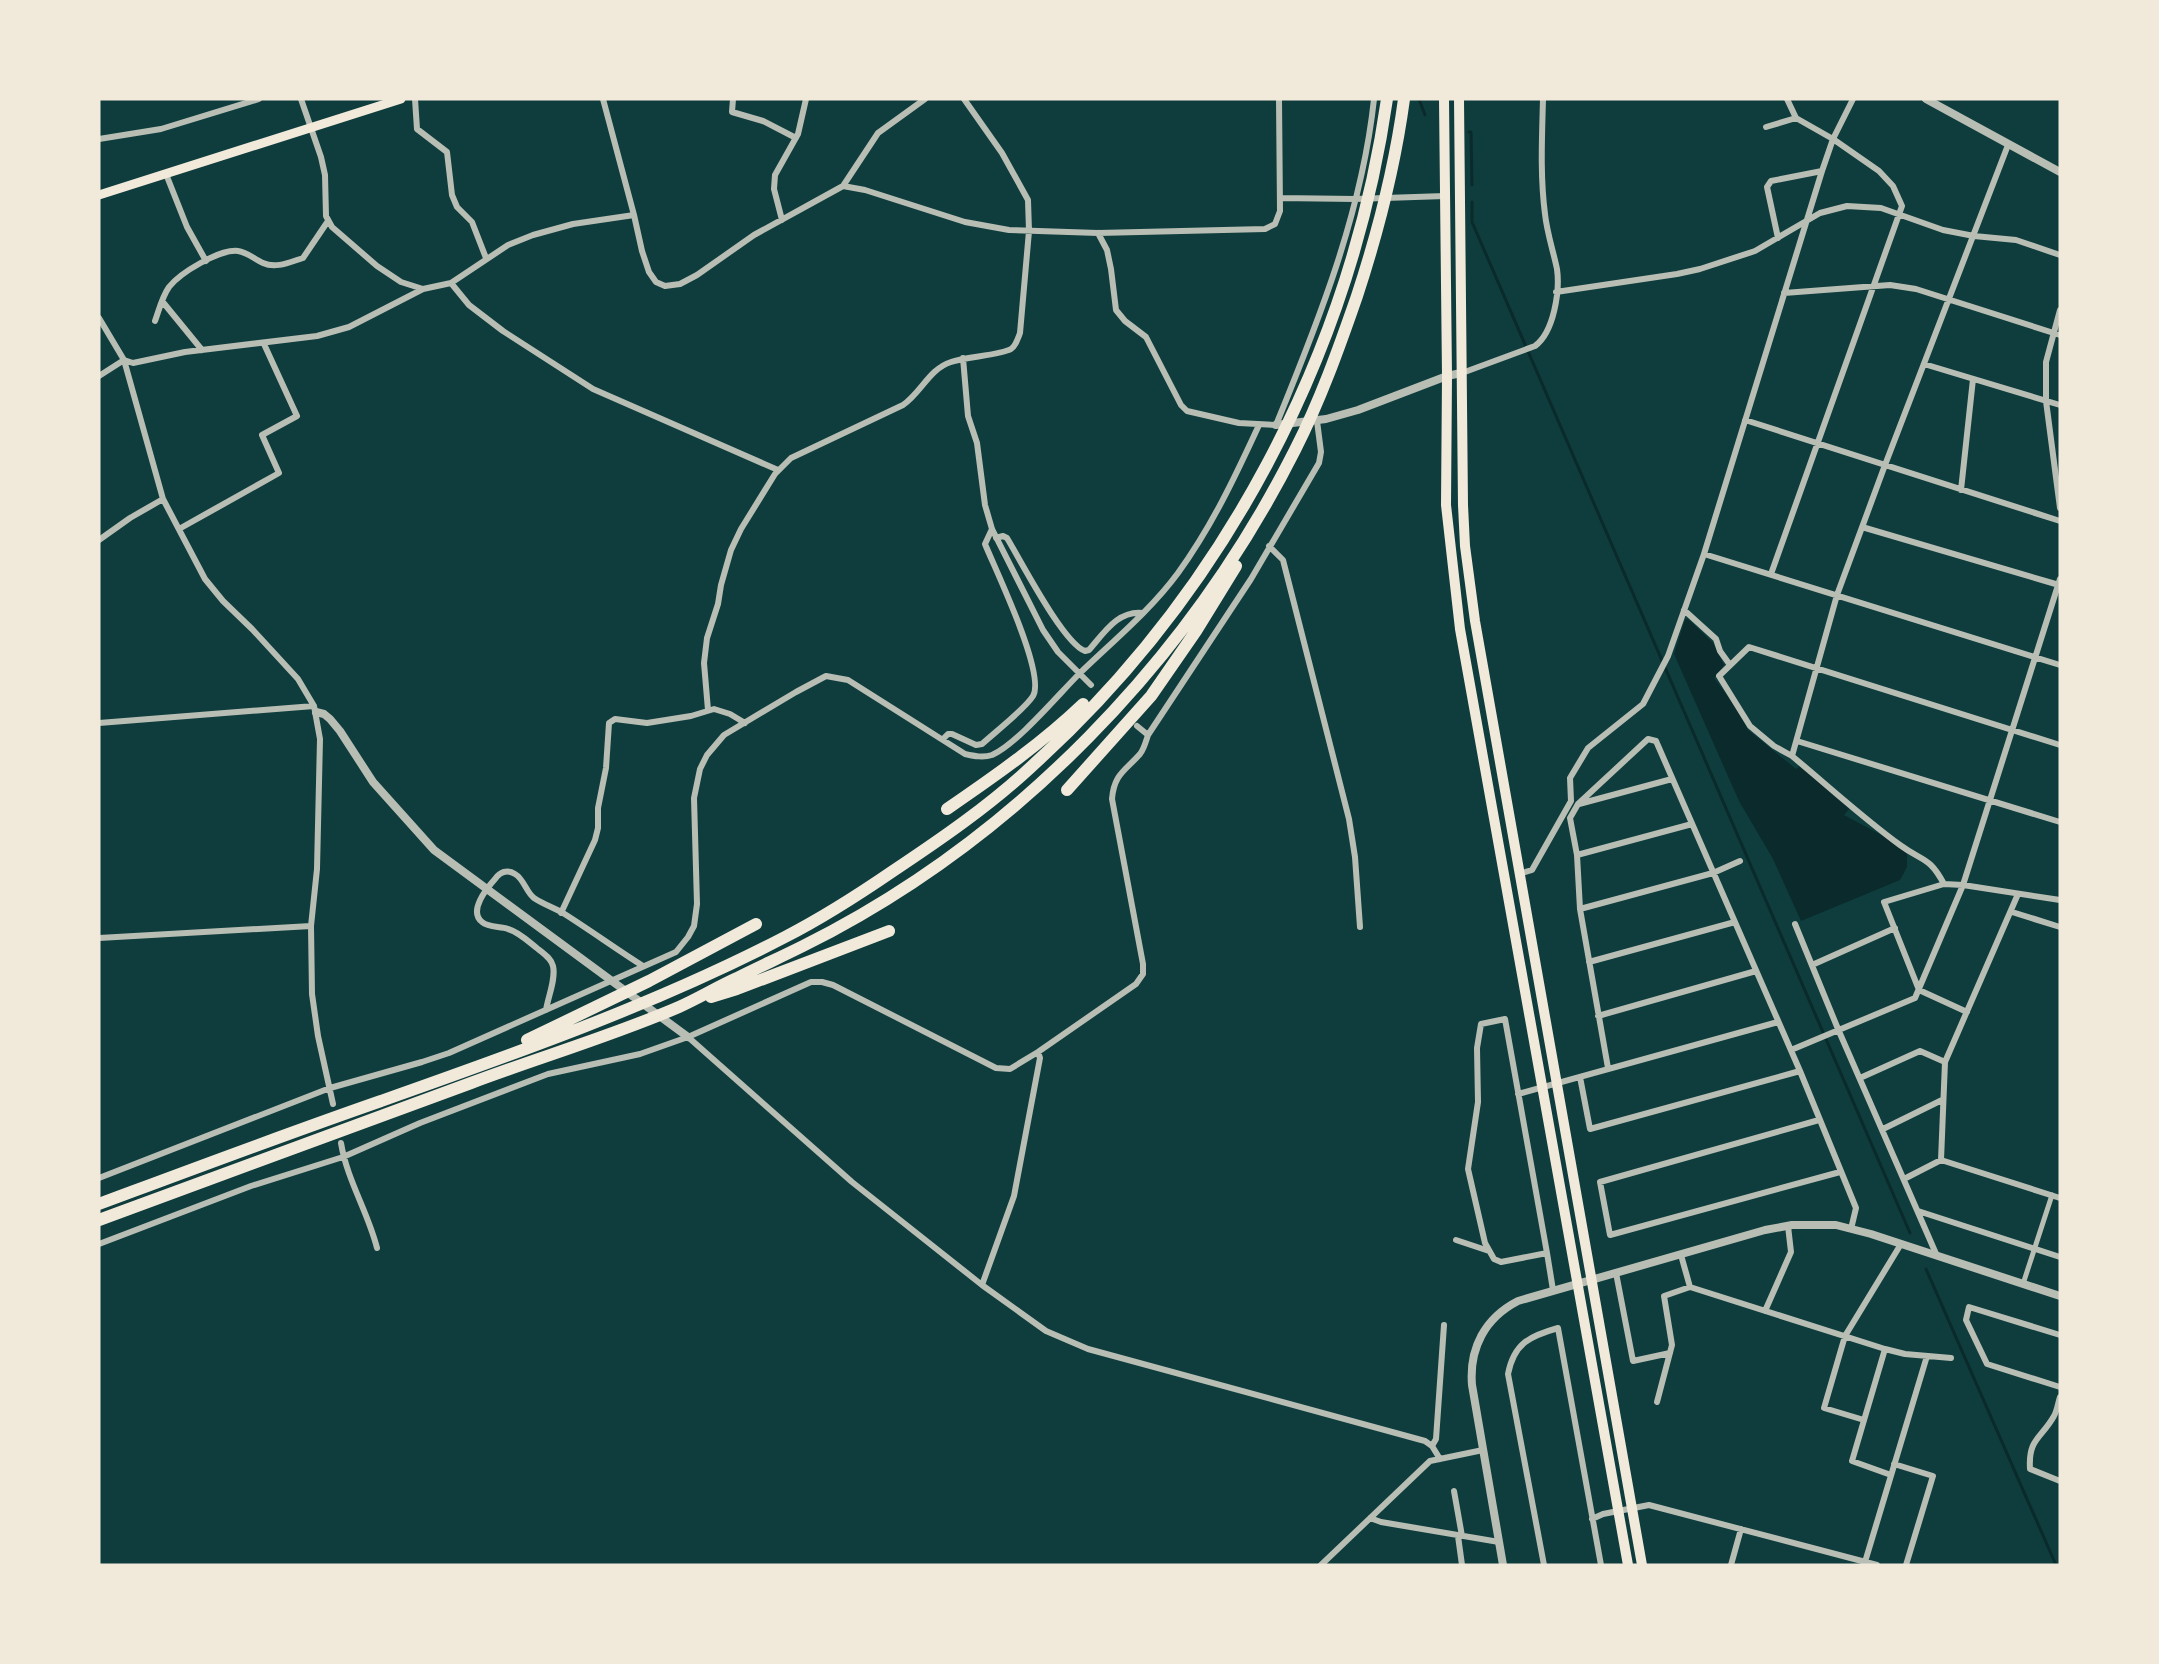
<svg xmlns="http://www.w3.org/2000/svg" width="2159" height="1664" viewBox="0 0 2159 1664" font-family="Cabin,sans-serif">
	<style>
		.water { fill: #0a2a2b }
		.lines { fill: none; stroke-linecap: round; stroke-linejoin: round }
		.stream { stroke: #0a2a2b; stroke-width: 3 }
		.pedestrian { stroke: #b8beb3; stroke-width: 5 }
		.minor { stroke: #b8beb3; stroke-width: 6 }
		.tertiary { stroke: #b8beb3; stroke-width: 8 }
		.secondary { stroke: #f1e9da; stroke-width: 9 }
		.trunk { stroke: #f1e9da; stroke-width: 10 }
		.motorway { stroke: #f1e9da; stroke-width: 12 }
	</style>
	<rect width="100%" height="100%" fill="#0f3d3e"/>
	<!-- water -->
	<path class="water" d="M1688,619L1713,643L1724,665L1714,678L1736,707L1748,730L1796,769L1800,766L1850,808L1844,815L1885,837L1907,852V867L1900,880L1801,921L1773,859L1739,801L1674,654L1685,620Z"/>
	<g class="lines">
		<!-- stream -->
		<path class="stream" d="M1419,99L1425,115
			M1469,132H1471L1472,185
			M1472,202V222L1910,1233
			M1926,1269L2056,1565"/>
		<!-- pedestrian -->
		<path class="pedestrian" d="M2023,1284L2052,1195"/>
		<!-- minor -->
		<path class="minor" d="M301,99L321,157L325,175L326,216L332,227L377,266L401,282L423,289
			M415,99L417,129L447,152L452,195L457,207L472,222L486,258
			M603,99L634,215
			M733,99L732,112L763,121L796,138
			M1766,127L1796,118
			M99,139L161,129L259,99
			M166,174L187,227L206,261
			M843,186L878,133L925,99
			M1280,198L1355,199L1445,196
			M782,220L774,189L775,175L798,134L806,99
			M1098,233L1107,250L1111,269L1116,310L1125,321L1146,337L1181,405L1187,411L1239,423L1276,425C1319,320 1362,212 1374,99
			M1778,238L1767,187L1771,181L1822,171
			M451,283L469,305L503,331L593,389L778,470
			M1556,292L1677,274L1700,269L1755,251L1820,213L1847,206L1881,208L1943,230L1974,236L2016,240L2060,255
			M1784,293L1890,285L1916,289L2060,335
			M162,301L202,350
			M2060,310L2046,362V401L2060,508
			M99,318L124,360L163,499L205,579L223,601L252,629L298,679L314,706L320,739L317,869L311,926L312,994L318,1036L333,1104
			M155,321C159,310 162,297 169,287C180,273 219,249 238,251C247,252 254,259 263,263C276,269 290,262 303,258L328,221
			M963,358L968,416L977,443L985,505L992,529L1043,630L1058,652L1091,685
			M124,360L133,363L185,352L317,336L349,327L423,289L451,283L508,245L533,235L573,224L634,215L642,251L649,272L656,282L665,286L680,284L697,275L754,235L843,186L865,190L965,222L1009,230L1098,233L1265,229L1275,224L1280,211L1279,99
			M1924,364L2060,405
			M1462,373L1535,346C1554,332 1560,291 1557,269C1553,250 1547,233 1545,214C1540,176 1542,137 1543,99
			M99,376L124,360
			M1745,420L2060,521
			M1961,490L1973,379
			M1862,527L2059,585
			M179,529L279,473L262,435L297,416L264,344
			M996,538L1003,536L1007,538C1021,561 1063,643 1085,651L1089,650C1104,633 1118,610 1143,613
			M99,540L130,518L163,499
			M1269,546L1283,560L1349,819L1355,857L1360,927
			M1704,554L2060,665
			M1771,574L1902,206L1893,186L1879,171L1833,139L1796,118L1787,99
			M1684,610L1716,639L1720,651L1730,665
			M708,710L704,663L707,638L718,604L721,585L731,550L741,529L775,474L791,458L903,405C921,393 929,369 951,362C965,357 1001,355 1011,349C1016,346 1018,338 1020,333L1029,231L1028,200L1002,153L964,99
			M99,723L314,706
			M1137,726L1148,735
			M943,739L948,734H952L976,745L982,744C994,733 1025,709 1033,696C1046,674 996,571 985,544L992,529
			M1797,741L2060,822
			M1792,756L1837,595L1885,465L2008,145
			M1579,804L1672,779
			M1577,855L1692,824
			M1519,874L1532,870L1571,801L1570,778L1588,748L1643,704L1668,656L1704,554L1822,171L1833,139L1853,99
			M1944,884C1929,856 1923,862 1900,845C1864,819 1827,785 1792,756L1774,746L1750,726L1719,676L1749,647L2060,745
			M1580,909L1713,873L1740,861
			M2012,912L2060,927
			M561,913L595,840L598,828V808L606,768L609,723L615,719L647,723L691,716L714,709L730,714L745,723
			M1795,924L1838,1029L1937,1256
			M99,938L311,926
			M1589,962L1735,922
			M1812,965L1895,928
			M546,1010C548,997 556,979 553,966C551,958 544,954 538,949C529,942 519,932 508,929C500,926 489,928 482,922C468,911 487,888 495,879C500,872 507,869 515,874C524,879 526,892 534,898C543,904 554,908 563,913C590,930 616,949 643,966
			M1967,1012L1919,990L1884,902L1944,884L1963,885L2060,900
			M1598,1016L1756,971
			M688,1037L852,1182L982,1285L1046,1331L1088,1349L1425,1441L1432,1446L1440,1459
			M1791,1050L1915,998L1963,885L2060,579
			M1608,1068L1580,909L1577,855L1570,818L1578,804L1648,739L1656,741L1800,1071L1856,1208L1851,1229
			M1580,1077L1590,1129L1800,1071
			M1860,1078L1920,1051L1945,1062
			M1518,1094L1778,1022
			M1819,1120L1600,1182L1610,1235L1840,1172
			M1883,1129L1942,1100
			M341,1143C347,1180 368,1212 377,1248
			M1941,1160L1945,1062L2018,894
			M99,1178L330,1088L422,1062L449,1053L676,952L688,937L694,926L697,904L694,798L700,769L707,755L724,735L796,692L826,676L848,680L965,754C974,756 983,758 992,755C1017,744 1058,695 1079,674C1113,641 1150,611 1178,573C1212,526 1235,477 1259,425
			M1904,1179L1941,1160L2060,1198
			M1918,1211L2060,1257
			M1456,1240L1489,1251
			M99,1244L251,1186L343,1157L420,1123L548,1074L640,1054L688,1037L811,982H822L833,985L996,1068L1010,1069L1038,1052L1136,984L1143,974V964L1112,799C1114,774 1125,771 1140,754C1144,749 1146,741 1148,735L1251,579L1319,463L1321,452L1317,421
			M1547,1253L1501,1262L1494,1259L1485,1243L1468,1169L1478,1102L1477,1048L1481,1024L1505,1019L1547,1253L1553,1290
			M1681,1255L1690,1287L1885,1349L1905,1354L1951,1358
			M1616,1273L1633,1361L1670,1353
			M982,1285L1014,1196L1040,1058L1038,1052
			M1765,1311L1791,1252L1788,1226
			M2060,1335L1969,1307L1966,1320L1987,1364L2060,1387
			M1885,1349L1852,1461L1891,1475
			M2060,1397C2058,1403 2057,1411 2054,1416C2042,1438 2028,1438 2030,1469L2060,1481
			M1657,1402L1672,1345L1664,1296L1690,1287
			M1864,1420L1824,1408L1845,1336L1901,1244
			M1432,1446L1436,1439L1444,1325
			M1894,1464L1933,1476L1906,1565
			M1454,1491L1462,1536
			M1370,1518L1381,1522L1499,1542
			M1592,1519L1603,1514L1649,1505L1877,1565
			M1458,1536L1462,1565
			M1865,1562L1927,1356
			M1321,1565L1430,1461L1483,1450
			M1544,1565L1508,1374C1514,1343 1530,1336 1558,1328L1601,1565
			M1731,1565L1741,1529"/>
		<!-- tertiary -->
		<path class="tertiary" d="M1926,99L2060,172
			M1276,425L1326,419L1358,410L1447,376L1461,373
			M316,712L324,714L330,719L340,731L373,782L434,850L688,1037
			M1503,1565L1472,1385C1469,1348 1485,1318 1518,1301L1765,1230L1792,1225H1836L1871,1234L2060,1296"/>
		<!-- secondary -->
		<path class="secondary" d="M99,195L401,99"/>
		<!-- trunk -->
		<path class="trunk" d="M1444,99L1447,376L1446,505L1460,629L1628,1565
			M1459,99L1463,505L1465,546L1475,621L1642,1565"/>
		<!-- motorway -->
		<path class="motorway" d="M1067,790L1151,696L1196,631L1236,566
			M947,809C995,776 1041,744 1083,704
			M711,997L737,989L889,931
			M527,1040L649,981L756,924
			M99,1204C193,1169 286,1134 381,1101C517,1053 656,1004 785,937C822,918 858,895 893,871C941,839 989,806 1031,767C1223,594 1350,355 1387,99
			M99,1220C223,1174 347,1128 471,1083C540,1057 612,1036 679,1007C699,998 717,987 737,978C759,967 781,957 803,946C1014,841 1189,660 1295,450C1320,401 1339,348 1357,296C1378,232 1395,166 1404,99"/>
	</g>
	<!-- border -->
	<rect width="2159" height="1664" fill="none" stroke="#f1e9da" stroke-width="201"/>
</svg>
